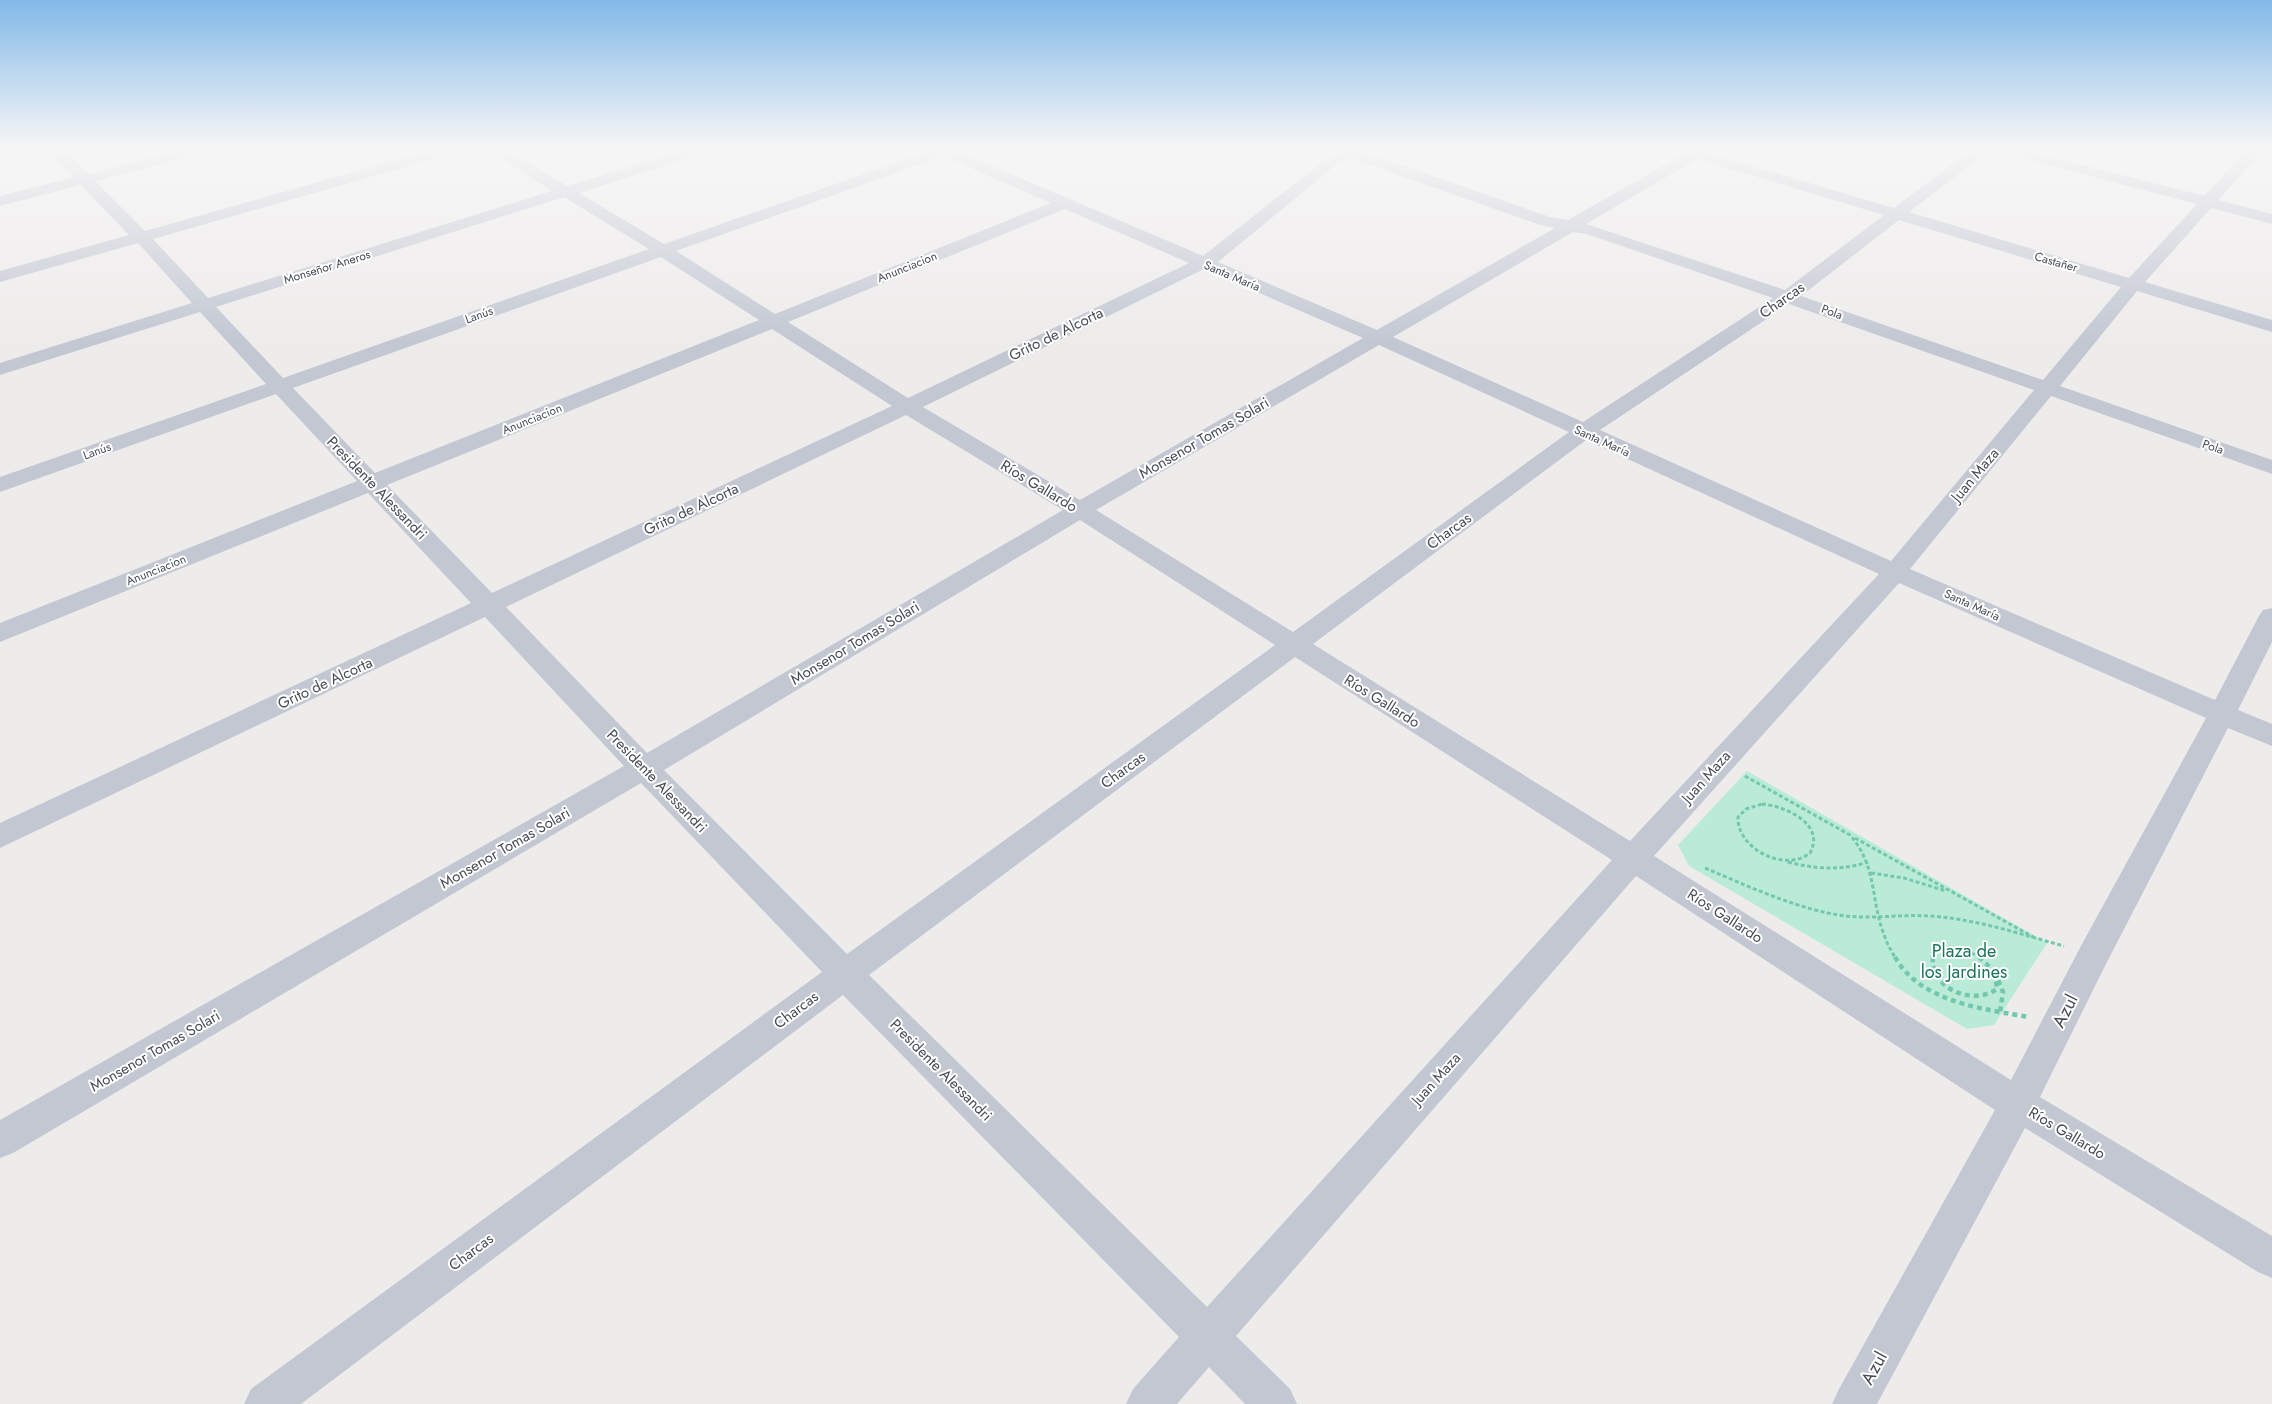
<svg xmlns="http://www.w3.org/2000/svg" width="2272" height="1404" viewBox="0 0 2272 1404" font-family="Jost,sans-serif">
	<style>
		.green { fill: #baebd7 }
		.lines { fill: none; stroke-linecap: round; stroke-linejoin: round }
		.path-far1 { stroke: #74c7af; stroke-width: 3; stroke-dasharray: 4 2.5; stroke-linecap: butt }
		.path { stroke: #74c7af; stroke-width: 4.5; stroke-dasharray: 5 4; stroke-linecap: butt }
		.minor { fill: #c2c7d2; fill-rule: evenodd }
		.labels { text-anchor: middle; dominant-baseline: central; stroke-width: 4; stroke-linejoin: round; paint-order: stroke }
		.far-street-label { font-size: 12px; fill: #454b57; stroke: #fff }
		.street-label { font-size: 15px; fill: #454b57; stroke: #fff }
		.near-park-label { font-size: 18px; fill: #1a7459; stroke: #fff }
		.near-street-label { font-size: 18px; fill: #454b57; stroke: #fff }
	</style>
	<rect width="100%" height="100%" fill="#eeeceb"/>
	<!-- green -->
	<path class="green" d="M1747,771L2047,943L1994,1025L1967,1029L1689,866L1678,845Z"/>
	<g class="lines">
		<!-- path-far1 -->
		<path class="path-far1" d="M1745,776L1850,835C1878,867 1870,901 1885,937C1887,945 1892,951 1895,958
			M1762,804C1785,806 1826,824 1810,853C1785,873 1737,849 1738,817L1746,809Z
			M1855,838L2035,938
			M1788,862C1815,869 1841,871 1868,862
			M1705,868C1748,886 1792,907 1838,915C1869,920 1899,914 1930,916C1976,919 2020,934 2064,946
			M1871,873L1904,878L1946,891
			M1933,958V953C1949,942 1966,949 1981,958"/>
		<!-- path -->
		<path class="path" d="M1895,957C1920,1002 1983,1009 2029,1017
			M1933,957C1930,989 1973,1006 1997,989L1995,972
			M1979,957L1995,972
			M1995,972L2003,992L2000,1012"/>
		<!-- minor -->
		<path class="minor" d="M44,146H61L88,174L196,146H222L219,149L95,181L145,231L446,146H471L468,149L153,239L208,298L552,191L482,146H501L567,186L695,146H719L716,149L579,193L664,244L930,151L924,146H958L960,148L957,151L1203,256L1327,158L1336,153L1329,148L1331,146H1367L1361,151L1550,217L1568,220L1698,146H1717L1708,153L1894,208L1976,146H2009L2204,196L2251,146H2267L2218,200L2272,214V224L2211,208L2145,282L2272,320V332L2137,291L2060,386L2272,460V474L2051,396L1910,569L2215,700L2259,616L2263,610L2272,608V642L2238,710L2272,724V746L2228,728L2106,964L2040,1097L2272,1236V1278L2258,1272L2025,1128L1877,1404H1832L1839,1389L1995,1110L1636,876L1236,1336L1290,1389L1297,1404H1245L1209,1367L1177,1404H1126L1133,1389L1179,1337L843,995L301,1404H244L251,1389L822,972L641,783L13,1153L0,1158V1120L624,766L485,617L0,848V823L471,603L368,493L0,642V623L357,481L276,394L0,492V477L266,384L200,312L0,375V363L192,303L138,243L0,282V271L129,235L81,185L0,206V196L74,177ZM1990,150L2197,204L2129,278L1909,212ZM943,156L1051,203L775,314L676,251ZM1350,158L1540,225L1555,228L1377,330L1218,262L1337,164ZM1697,159L1884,215L1785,290L1586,224ZM564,197L649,249L283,378L216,307ZM1065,209L1189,263L908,398L788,322ZM1899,220L2121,287L2043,380L1801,296ZM1573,232L1587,234L1773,298L1583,422L1393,337ZM661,257L759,320L375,473L293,388ZM1204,269L1363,338L1080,500L923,407ZM1789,304L2034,390L1891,561L1600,430ZM772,329L892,406L492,593L387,485ZM1379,345L1569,432L1293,632L1096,510ZM906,415L1063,510L647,753L506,607ZM1586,440L1879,574L1630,841L1313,644ZM1080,520L1275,645L847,954L664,770ZM1899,583L2206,718L2082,944L2011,1080L1654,856ZM1295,657L1612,860L1207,1307L869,975Z"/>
	</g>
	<!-- sky -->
	<linearGradient id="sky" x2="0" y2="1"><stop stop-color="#82b9e7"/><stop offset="0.43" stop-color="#f7f6f6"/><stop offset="1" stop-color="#f7f6f6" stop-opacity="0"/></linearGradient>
	<rect width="2272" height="343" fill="url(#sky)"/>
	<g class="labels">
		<!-- far-street labels -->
		<g class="far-street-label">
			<text transform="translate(2056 262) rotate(16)">Castañer</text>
			<text transform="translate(327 267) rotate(-17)">Monseñor Aneros</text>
			<text transform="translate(907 267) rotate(-22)">Anunciacion</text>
			<text transform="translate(1232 276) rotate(23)">Santa María</text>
			<text transform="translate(1832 312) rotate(20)">Pola</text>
			<text transform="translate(479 315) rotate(-20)">Lanús</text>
			<text transform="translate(532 419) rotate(-22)">Anunciacion</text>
			<text transform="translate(1602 441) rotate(24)">Santa María</text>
			<text transform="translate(2213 447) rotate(19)">Pola</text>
			<text transform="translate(97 451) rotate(-20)">Lanús</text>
			<text transform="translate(156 570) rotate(-22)">Anunciacion</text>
			<text transform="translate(1972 605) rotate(24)">Santa María</text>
		</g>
		<!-- street labels -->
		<g class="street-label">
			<text transform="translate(1782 300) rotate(-35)">Charcas</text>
			<text transform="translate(1056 334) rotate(-26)">Grito de Alcorta</text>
			<text transform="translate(1204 438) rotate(-30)">Monsenor Tomas Solari</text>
			<text transform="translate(1975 475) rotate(-50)">Juan Maza</text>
			<text transform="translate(1039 486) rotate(31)">Ríos Gallardo</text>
			<text transform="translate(377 488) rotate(46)">Presidente Alessandri</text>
			<text transform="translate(691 509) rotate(-25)">Grito de Alcorta</text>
			<text transform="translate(1449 531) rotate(-36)">Charcas</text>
			<text transform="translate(855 643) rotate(-31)">Monsenor Tomas Solari</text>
			<text transform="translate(325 683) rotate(-25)">Grito de Alcorta</text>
			<text transform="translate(1382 701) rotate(32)">Ríos Gallardo</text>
			<text transform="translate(1123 770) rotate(-36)">Charcas</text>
			<text transform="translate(1706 777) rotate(-48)">Juan Maza</text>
			<text transform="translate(657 781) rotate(46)">Presidente Alessandri</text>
			<text transform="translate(505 848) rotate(-30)">Monsenor Tomas Solari</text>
			<text transform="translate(1725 916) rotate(33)">Ríos Gallardo</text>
			<text transform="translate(796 1010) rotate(-37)">Charcas</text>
			<text transform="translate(155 1051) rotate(-30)">Monsenor Tomas Solari</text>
			<text transform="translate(941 1070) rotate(45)">Presidente Alessandri</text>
			<text transform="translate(1436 1079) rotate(-48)">Juan Maza</text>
			<text transform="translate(2067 1133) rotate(31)">Ríos Gallardo</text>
			<text transform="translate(471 1252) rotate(-37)">Charcas</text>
		</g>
		<!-- near-park labels -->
		<g class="near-park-label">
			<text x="1964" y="951">Plaza de<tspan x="1964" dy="21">los Jardines</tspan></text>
		</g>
		<!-- near-street labels -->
		<g class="near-street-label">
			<text transform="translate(2065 1011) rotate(-63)">Azul</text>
			<text transform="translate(1874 1368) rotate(-61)">Azul</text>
		</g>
	</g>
</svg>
